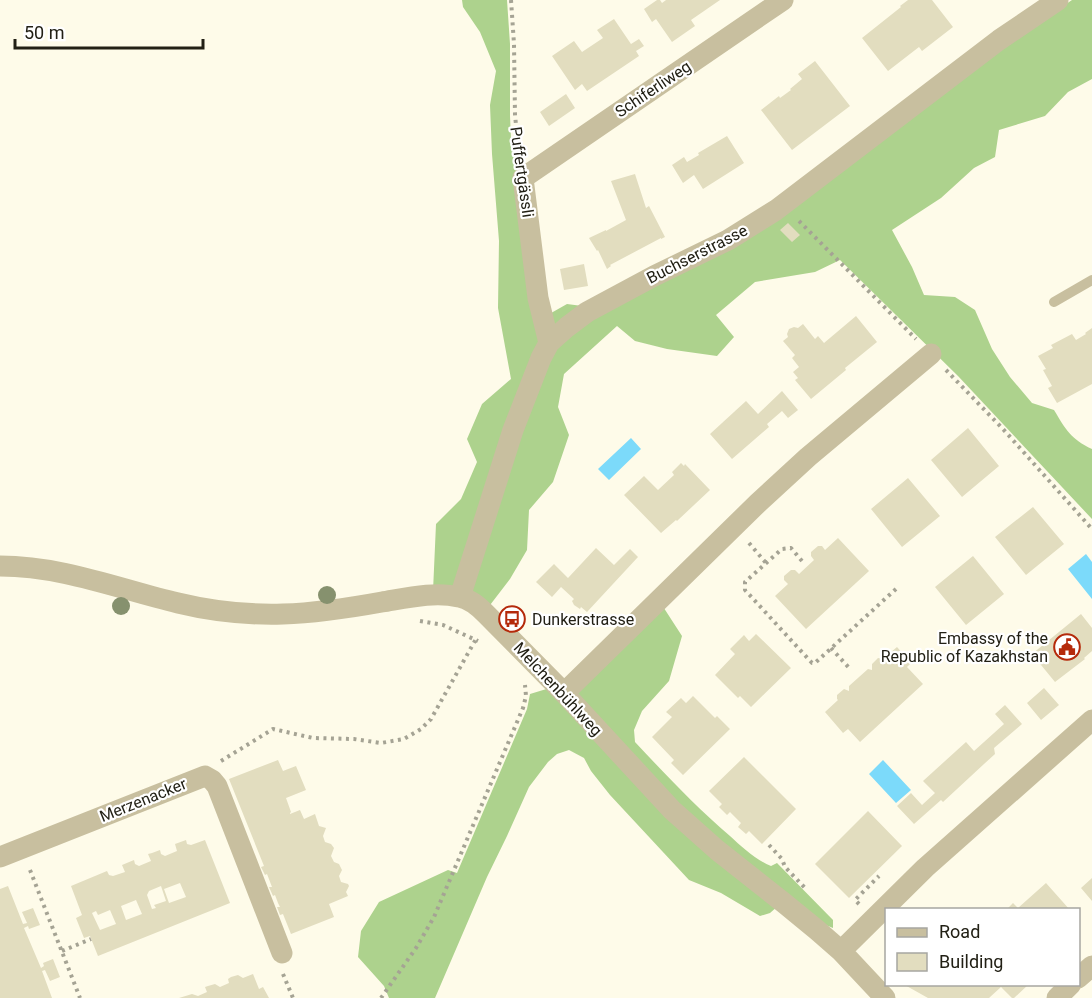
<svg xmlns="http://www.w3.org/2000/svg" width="1092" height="998" viewBox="0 0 1092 998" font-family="Roboto,sans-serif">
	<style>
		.forest { fill: #add28d }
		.water { fill: #7cdafa }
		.building { fill: #e2ddbf; fill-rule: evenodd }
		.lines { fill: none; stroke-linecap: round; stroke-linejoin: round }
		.path { stroke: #a5a394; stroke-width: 4; stroke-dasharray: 3 4.5; stroke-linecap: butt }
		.lane { stroke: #c8bf9f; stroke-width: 10 }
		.street { stroke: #c8bf9f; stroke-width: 21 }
		.tree { fill: #86916e }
		.labels { text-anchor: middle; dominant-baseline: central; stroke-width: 4.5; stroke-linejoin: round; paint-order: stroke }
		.street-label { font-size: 16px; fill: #222015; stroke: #fff }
		.poi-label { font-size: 16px; fill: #222015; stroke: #fff; text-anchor: start }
	</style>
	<rect width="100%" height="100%" fill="#fefbe9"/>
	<!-- forest -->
	<path class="forest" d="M462,0H507L510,44V116L511,139L526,232L537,321L567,304L605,309L642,289L1072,0H1092V79L1068,92L1045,116L999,130L995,157L974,168L941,198L892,230L912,267L924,295L955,297L975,310L992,349L1010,377L1032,403L1054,410C1066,430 1071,439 1092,449V519L958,376L840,260L815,272L755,282L716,315L734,337L717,356L667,349L635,341L617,326L564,374L558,407L569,435L553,482L529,510L527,550L510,579L487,609L433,591L436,524L461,499L477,462L467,439L482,404L511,379L498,308L499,241L492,154L490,105L496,71L480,32L463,7Z
		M660,602L682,636L669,681L642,711L634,730L635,742C665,774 696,807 730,836C742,847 756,860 771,866L777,863L833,920V928L778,906L770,913L760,916L721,893L689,880L610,795L591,771L584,758L569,750L557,754L548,762L529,787L507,836L487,877L435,998H389L384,986L358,957L361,931L379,902L448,870L457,873L527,709L530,694L553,687L564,697Z"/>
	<!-- water -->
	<path class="water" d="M631,438L641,449L609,480L598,469Z
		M1086,554L1092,562V599L1068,569Z
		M883,760L911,790L896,803L869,774Z"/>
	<!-- building -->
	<path class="building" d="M657,0H660L662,3L666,0H720L691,20L695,26L672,42L656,19L652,22L644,9Z
		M908,0H932L953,27L922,51L919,47L888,71L862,38L901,7L900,6Z
		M614,19L631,44L639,39L644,46L636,51L639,56L587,91L582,84L575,90L552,56L574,41L582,52L603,38L597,30Z
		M815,61L850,106L792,150L761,110L779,96L780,98L791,90L790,89L802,79L798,74Z
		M566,94L575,108L549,126L540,112Z
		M727,136L744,163L703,189L694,175L683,183L672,165L684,157L687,162L699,155L698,153Z
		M635,174L646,208L649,206L665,237L661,239V238L610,265L611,266L607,269L598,250L597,251L589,238L606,230V231L626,220L611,181Z
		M788,223L800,235L792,242L780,230Z
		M584,264L588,286L564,290L560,269Z
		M856,316L877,342L845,368L846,370L811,399L795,380L798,378L793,372L799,367L792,358L795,355L783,341L788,337L787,334L789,329L794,327L798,328L803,324L815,339L818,336L824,343Z
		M1092,328V384L1057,403L1048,388L1052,386L1043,370L1046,369L1038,356L1053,348L1051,345L1072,334L1076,340L1086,334L1085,333Z
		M782,391L798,410L788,418L782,411L767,424L769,427L732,459L710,434L746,401L758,414Z
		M968,428L999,466L962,497L931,460Z
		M681,463L684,466L685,464L710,490L677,521L676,520L661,533L624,495L644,476L658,490L674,475L672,472Z
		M908,478L940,516L902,547L871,509Z
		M1033,507L1064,544L1026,575L995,537Z
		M838,538L869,571L806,629L775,596L788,584L784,580V576L791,570H795L799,574L814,560L811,556V552L818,546H822L825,550Z
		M596,548L614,565L630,549L638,557L587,612L581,607L580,609L574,605L572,601L574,599L561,587L552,597L536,582L554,564L568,578Z
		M973,556L1004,594L966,625L935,587Z
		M1081,614L1092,628V651L1084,658L1085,659L1055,682L1032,654Z
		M756,634L791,668L751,707L740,696L738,698L715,675L735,654L730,649L744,635L749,641Z
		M897,647L911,663L907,667L923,684L860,742L848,729L843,733L825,712L838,700L837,699V695L844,689L849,691V686L868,669L872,670V664L878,658L883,659Z
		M1044,688L1059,705L1041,720L1027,703Z
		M693,696L715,718L717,716L730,729L683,775L671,763L674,760L652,737L672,717L666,712L681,698L686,703Z
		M1005,705L1022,724L994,748L995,754L984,764L943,802L941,800L914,824L897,806L911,793L922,805L935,793L923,781L966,742L974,751L1004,724L995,714Z
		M744,757L796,809L762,844L749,831L746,834L738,827L741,823L730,812L727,815L719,807L722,804L709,791Z
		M278,760L283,771L296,766L306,790L286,798L291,812L290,813V814L300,810L304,819L315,814L319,826L326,828L323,836L325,842L331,844L334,848L331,856L334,862L339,864L342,870L339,876L341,882L348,884L349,886L346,892L348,896L329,904L334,917L291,934L283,914L280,915L277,907H280L278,903L275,895L273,896L269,887H272L267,874L265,875L261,867L264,866L229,779Z
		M868,811L902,846L849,898L815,864Z
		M186,840L187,844L191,845L205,840L230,903L98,956L90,936L84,938L76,918L82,915L71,886L107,871L109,875L113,876L125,872L122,865L134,860L135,864L139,866L151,861L148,854L152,853L160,850L161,854L165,856L177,851L175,844ZM180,883L186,897L169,903L164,889ZM161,886L166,901L154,905L156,908L152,909L147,895L149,891ZM136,900L142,914L126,920L121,906ZM110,910L116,924L100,930L92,913L96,911L98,915Z
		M1092,878V901L1081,888Z
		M1046,883L1070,910H1006L1013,903L1018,908Z
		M8,886L23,924L27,923L22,912L33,908L40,925L29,929L28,926L24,928L41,968L44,966L43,963L53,959L60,977L50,981L45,970L42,971L52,998H0V889Z
		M253,974L259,989L263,987L269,998H179L192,994L198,996L207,992L205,987L208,986L215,984L220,987L229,983L228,979L231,977L238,975L243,978Z
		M903,984H1029L1014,998H1012L1001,987L989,998H928Z"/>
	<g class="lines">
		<!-- path -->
		<path class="path" d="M511,0L514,44L515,115L519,154
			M799,221L916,339
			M946,370L1003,429L1092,529
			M749,543L766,563
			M802,561L791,548L782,549L745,582V590L812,663H815L897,588
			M420,621L443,625L478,641
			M831,648L851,670
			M221,761L273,729L313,738L354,739L381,743L404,739L421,729L431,719L476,639
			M769,845L782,859L785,867L805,888
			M30,870L80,998
			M859,904L855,900L879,876
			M62,951L91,939
			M283,974L293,998
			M381,998L416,948L434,917L523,708L526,696L525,685"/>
		<!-- lane -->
		<path class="lane" d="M1054,302L1092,280"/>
		<!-- street -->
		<path class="street" d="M549,343L538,298L523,178L783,0
			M0,566C62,566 119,589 178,603C211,611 249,615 283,614C316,613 349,608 382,602C406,598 435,591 459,597C470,599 478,606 486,614L564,693L672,810L717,850L784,903L817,930L841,951L885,998
			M460,597L513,430L541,358L549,343L567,327L587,312L654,276L728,240L776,210L999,40L1058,0
			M564,693L758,503L808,457L931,354
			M0,857L205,776L212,780L217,786L282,953
			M841,951L925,868L1092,720
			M1078,978L1092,966
			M1057,998L1071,984"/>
	</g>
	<!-- trees -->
	<g class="tree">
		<circle cx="327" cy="595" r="9"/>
		<circle cx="121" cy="606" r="9"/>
	</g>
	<!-- icons -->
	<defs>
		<g id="bus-ring" transform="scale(1.35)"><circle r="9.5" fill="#fff" stroke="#b52a0b" stroke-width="1.5"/><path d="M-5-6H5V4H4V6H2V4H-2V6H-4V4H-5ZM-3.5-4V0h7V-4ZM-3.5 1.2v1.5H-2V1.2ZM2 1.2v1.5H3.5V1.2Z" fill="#b52a0b"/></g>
		<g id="civic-ring" transform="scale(1.35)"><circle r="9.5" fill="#fff" stroke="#b52a0b" stroke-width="1.5"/><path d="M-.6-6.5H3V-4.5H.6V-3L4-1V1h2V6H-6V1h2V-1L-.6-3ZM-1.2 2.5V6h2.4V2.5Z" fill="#b52a0b"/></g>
	</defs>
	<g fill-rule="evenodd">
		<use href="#bus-ring" x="512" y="619"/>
		<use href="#civic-ring" x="1067" y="647"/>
	</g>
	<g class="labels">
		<!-- street labels -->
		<g class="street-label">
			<text transform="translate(653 89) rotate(-34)">Schiferliweg</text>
			<text transform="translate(522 172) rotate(82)">Puffertgässli</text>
			<text transform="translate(697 254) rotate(-27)">Buchserstrasse</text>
			<text transform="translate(558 689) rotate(47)">Melchenbühlweg</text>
			<text transform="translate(143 800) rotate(-22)">Merzenacker</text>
		</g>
		<!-- poi labels -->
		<g class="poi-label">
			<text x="532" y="619">Dunkerstrasse</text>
			<text x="1048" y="638" text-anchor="end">Embassy of the<tspan x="1048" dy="18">Republic of Kazakhstan</tspan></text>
		</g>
	</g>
	<!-- legend -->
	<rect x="885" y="908" width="195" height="78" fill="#ffffff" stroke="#a7a6a1" stroke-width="1.5"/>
	<rect x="897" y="928" width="30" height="9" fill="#c8bf9f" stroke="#a7a6a1" stroke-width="1.5"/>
	<text x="939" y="938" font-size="18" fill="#222015">Road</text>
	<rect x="897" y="953" width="30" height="18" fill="#e2ddbf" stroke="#a7a6a1" stroke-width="1.5"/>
	<text x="939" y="968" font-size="18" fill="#222015">Building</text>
	<!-- scale -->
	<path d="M15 39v9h188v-9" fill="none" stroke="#222015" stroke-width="3"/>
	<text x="24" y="39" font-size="18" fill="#222015" stroke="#ffffff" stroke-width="4.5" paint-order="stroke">50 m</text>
</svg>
